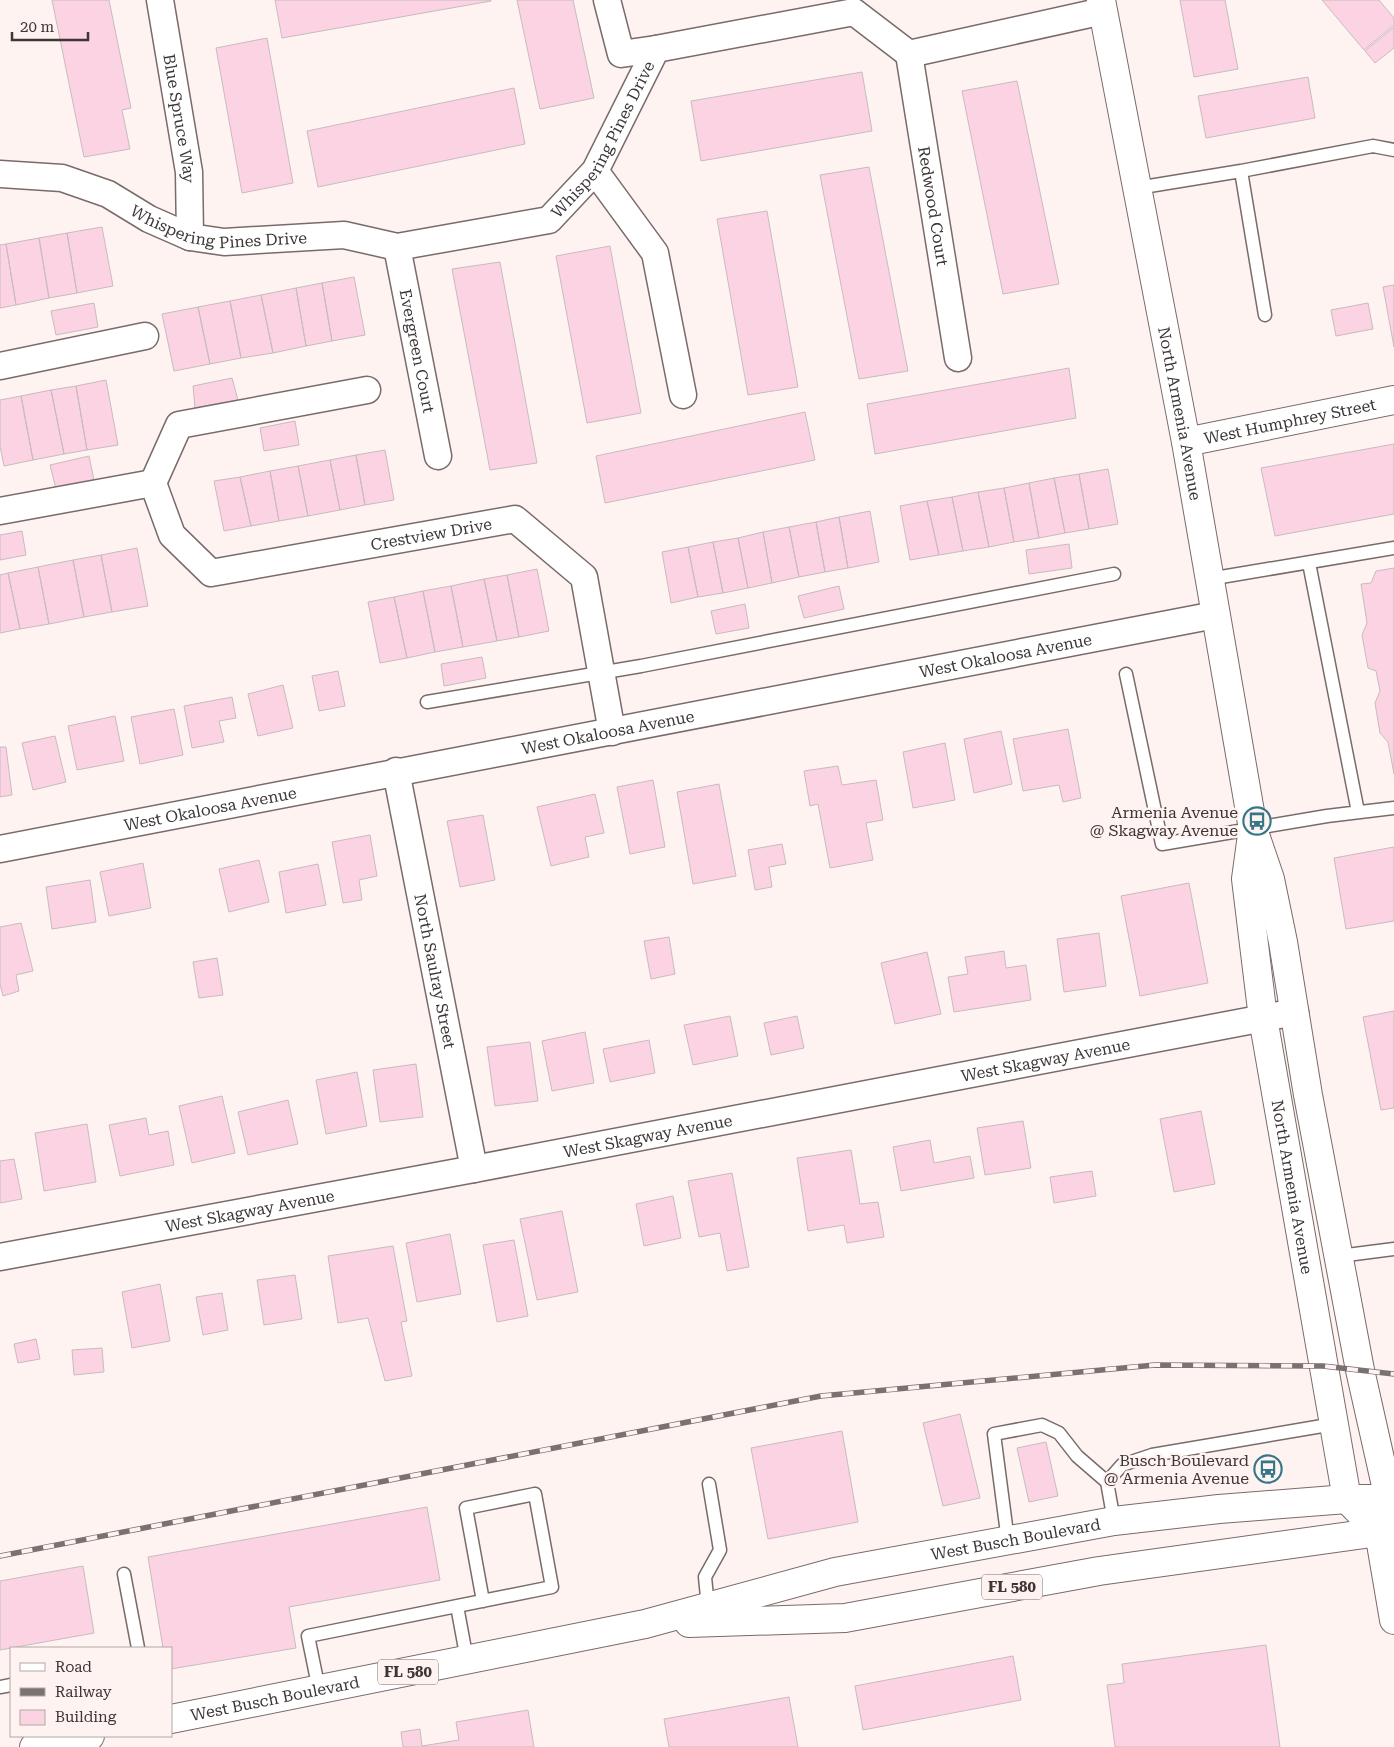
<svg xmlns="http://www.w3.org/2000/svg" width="1394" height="1747" viewBox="0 0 1394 1747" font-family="'Roboto Serif',serif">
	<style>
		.building { fill: #fbd3e2; stroke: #c8bbc0 }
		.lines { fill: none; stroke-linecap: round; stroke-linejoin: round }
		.lane-casing { stroke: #786b69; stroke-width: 15 }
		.street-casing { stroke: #786b69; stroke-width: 29 }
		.secondary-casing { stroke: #786b69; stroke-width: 30 }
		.primary-casing { stroke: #786b69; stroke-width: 30 }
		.lane { stroke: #fff; stroke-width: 12 }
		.street { stroke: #fff; stroke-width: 26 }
		.secondary { stroke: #fff; stroke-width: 28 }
		.primary { stroke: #fff; stroke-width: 28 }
		.rail-casing { stroke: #797271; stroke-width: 5.5 }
		.rail { stroke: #fff3f1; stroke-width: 4; stroke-dasharray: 11; stroke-linecap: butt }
		.labels { text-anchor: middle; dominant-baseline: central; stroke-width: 5; stroke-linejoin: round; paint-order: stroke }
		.shield { fill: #fff3f1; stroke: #766f6e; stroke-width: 1 }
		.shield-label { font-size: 15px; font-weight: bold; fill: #3c3736 }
		.street-label { font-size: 16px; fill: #3c3736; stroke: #fff3f1 }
		.poi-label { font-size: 16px; fill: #3c3736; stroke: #fff3f1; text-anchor: end }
	</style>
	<rect width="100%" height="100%" fill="#fff3f1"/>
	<!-- building -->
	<path class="building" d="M52,0H109L131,108L122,110L130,149L84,157Z
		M275,0H491V1L282,38Z
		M517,0H573L594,98L540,109Z
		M1180,0H1225L1238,69L1194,77Z
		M1322,0H1379L1394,18V25L1364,50Z
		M1394,27V48L1375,63L1365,51Z
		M267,38L293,183L242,193L216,48Z
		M862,72L872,131L701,161L691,101Z
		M1308,77L1315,118L1206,138L1198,96Z
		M1017,81L1059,284L1003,294L962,91Z
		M514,88L525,144L318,187L307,131Z
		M869,167L908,371L859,379L820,175Z
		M767,211L798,387L748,395L717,219Z
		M102,227L113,286L77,293L67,233Z
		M67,233L77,293L49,298L39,238Z
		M39,238L49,298L16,305L6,244Z
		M6,244L16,305L0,308V245Z
		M610,246L641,413L587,423L556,256Z
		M500,262L537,463L490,470L452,269Z
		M354,277L365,335L332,341L322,283Z
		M322,283L332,341L306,346L296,288Z
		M1394,285V347L1383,287Z
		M296,288L306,346L273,353L261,295Z
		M261,295L273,353L241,358L230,301Z
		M230,301L241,358L210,364L198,307Z
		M94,303L98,327L56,335L51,311Z
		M1368,303L1373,329L1336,336L1331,310Z
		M198,307L210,364L174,371L162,314Z
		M1069,368L1076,418L875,454L867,404Z
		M232,378L238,400L195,408L193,386Z
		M106,380L118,445L87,450L76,386Z
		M76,386L87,450L64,454L51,390Z
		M51,390L64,454L33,460L21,396Z
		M21,396L33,460L4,466L0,446V400Z
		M805,412L815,460L605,503L596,456Z
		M295,421L299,445L264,451L260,428Z
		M1394,444V514L1275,536L1261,468Z
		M385,450L394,500L365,505L356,455Z
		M356,455L365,505L340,510L330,460Z
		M89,456L94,480L56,489L50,465Z
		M330,460L340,510L308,516L298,466Z
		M298,466L308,516L279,521L270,471Z
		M1108,469L1118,524L1089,529L1079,474Z
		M270,471L279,521L251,526L240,477Z
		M1079,474L1089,529L1065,533L1054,478Z
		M240,477L251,526L224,531L214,481Z
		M1054,478L1065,533L1039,538L1029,483Z
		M1029,483L1039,538L1014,542L1004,488Z
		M1004,488L1014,542L989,547L978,492Z
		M978,492L989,547L963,551L952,497Z
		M952,497L963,551L939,555L927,501Z
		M927,501L939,555L910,560L900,506Z
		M870,511L879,562L848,568L839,517Z
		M839,517L848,568L825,572L816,522Z
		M816,522L825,572L799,577L789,527Z
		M789,527L799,577L772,583L763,532Z
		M22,531L26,555L0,560V535Z
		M763,532L772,583L748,588L738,538Z
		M738,538L748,588L723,593L713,542Z
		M713,542L723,593L698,597L688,547Z
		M1069,544L1072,568L1029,574L1026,550Z
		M688,547L698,597L671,603L662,552Z
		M137,548L148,606L112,612L101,555Z
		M101,555L112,612L84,617L73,560Z
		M73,560L84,617L49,624L38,567Z
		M38,567L49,624L20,629L8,573Z
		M1394,568V774L1388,742L1380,733L1375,703L1380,691L1376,671L1368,668L1362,635L1367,623L1361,584L1371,583L1376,571Z
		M537,569L549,631L519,637L507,575Z
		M8,573L20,629L0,633V575Z
		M507,575L519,637L497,641L484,579Z
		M484,579L497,641L463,647L451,586Z
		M451,586L463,647L435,652L423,591Z
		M839,586L844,609L804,618L798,596Z
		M423,591L435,652L407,658L394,597Z
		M394,597L407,658L380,663L368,602Z
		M745,604L749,628L716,634L711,611Z
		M482,657L486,678L444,686L441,664Z
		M338,671L345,706L319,711L312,676Z
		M283,685L293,728L258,736L248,694Z
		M232,697L236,718L219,721L224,742L192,748L184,706Z
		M174,709L183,755L140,764L131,717Z
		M115,716L124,761L77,770L68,726Z
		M1068,729L1081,798L1063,802L1059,785L1023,791L1013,739Z
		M1001,731L1012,784L974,793L964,739Z
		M55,736L66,782L33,790L22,743Z
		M945,743L955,800L913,808L903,752Z
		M0,747H6L12,795L0,797Z
		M838,766L842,785L876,780L883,820L866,823L873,860L830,868L818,804L810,806L804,771Z
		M653,780L665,847L630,854L617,787Z
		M719,784L736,876L693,884L677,792Z
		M595,794L604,833L585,837L589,857L551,866L537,807Z
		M483,815L495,880L460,887L447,821Z
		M370,835L377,876L359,880L362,900L343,903L332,842Z
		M782,844L786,864L769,867L772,887L755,890L748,850Z
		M1394,847V921L1346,929L1334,858Z
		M259,860L269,902L229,912L219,869Z
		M143,863L151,908L109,916L100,872Z
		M318,864L326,905L286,913L279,872Z
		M90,880L96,922L52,929L46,887Z
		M1189,883L1208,983L1140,996L1121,896Z
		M21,923L33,971L16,975L19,991L3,996L0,984V927Z
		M1099,933L1106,986L1064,992L1057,939Z
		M669,937L675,974L651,979L644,941Z
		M1004,951L1006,968L1026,965L1031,1000L954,1012L948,977L968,974L965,957Z
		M927,952L941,1014L895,1024L881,963Z
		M217,958L223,995L199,998L193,962Z
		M1394,1011V1108L1381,1110L1363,1017Z
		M730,1016L738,1056L693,1065L684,1025Z
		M797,1016L804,1048L771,1055L764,1023Z
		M585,1032L594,1083L552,1091L542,1041Z
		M649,1040L655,1073L610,1082L603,1049Z
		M530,1042L538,1101L495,1106L487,1047Z
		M416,1064L423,1117L380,1122L373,1070Z
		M357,1072L367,1126L326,1134L316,1080Z
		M222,1096L235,1153L192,1163L179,1106Z
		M288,1100L298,1144L248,1155L238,1112Z
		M1201,1111L1215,1184L1174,1192L1160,1119Z
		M146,1118L149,1135L168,1131L174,1165L120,1176L109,1125Z
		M1023,1121L1031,1168L985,1175L977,1128Z
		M87,1124L96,1182L44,1191L35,1133Z
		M930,1140L934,1163L970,1156L974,1178L901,1191L893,1147Z
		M851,1150L860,1204L878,1202L884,1237L847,1243L844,1225L808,1231L797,1158Z
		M14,1159L22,1199L0,1203V1161Z
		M1092,1171L1096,1196L1054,1203L1050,1177Z
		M732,1173L749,1267L727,1271L720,1233L699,1237L688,1181Z
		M673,1196L681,1238L644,1246L636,1204Z
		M562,1211L578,1292L537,1300L520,1219Z
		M450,1234L461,1294L417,1302L406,1243Z
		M514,1240L528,1316L497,1322L483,1245Z
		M393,1246L407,1321L401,1322L412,1376L385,1381L368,1318L338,1323L328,1256Z
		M295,1275L302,1319L264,1325L257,1280Z
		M160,1284L170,1341L132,1348L122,1292Z
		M222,1293L228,1330L203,1335L196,1297Z
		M36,1339L40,1359L18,1363L14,1344Z
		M102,1348L104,1372L74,1375L72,1350Z
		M960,1414L980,1498L943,1506L923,1423Z
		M842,1431L858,1522L768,1539L751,1448Z
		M1046,1442L1058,1496L1029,1502L1017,1448Z
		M427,1507L440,1580L289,1607L296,1648L171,1669V1648H163L148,1557Z
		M83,1566L94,1633L0,1650V1581Z
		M1266,1645L1280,1747H1115L1107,1685L1124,1683L1122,1664Z
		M1013,1656L1021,1700L863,1730L855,1686Z
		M789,1697L798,1747H669L664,1719Z
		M528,1710L534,1747H403L401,1732L420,1729L422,1746L459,1740L456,1722Z"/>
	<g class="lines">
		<!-- lane casing -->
		<g class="lane-casing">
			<path id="lane" d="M1241,171L1373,146L1394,150
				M1137,188L1241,171L1265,315
				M1309,563L1358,812
				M1209,579L1394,548
				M1126,674L1162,844L1327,816L1394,808
				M427,702L641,666L1114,574
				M1339,1256L1394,1249
				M1114,1521L1107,1482L1122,1465L1152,1455L1334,1424
				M1008,1541L994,1434L1042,1425L1059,1433L1077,1456L1107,1482
				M124,1574L138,1648
				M457,1606L467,1660
				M708,1607L705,1577L720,1550L709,1484
				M0,1687L11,1685
				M319,1690L308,1636L552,1587L535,1494L466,1508L483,1601"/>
		</g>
		<!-- street casing -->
		<g class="street-casing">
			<g id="street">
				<path id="s1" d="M160,0L189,172L190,237"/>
				<path d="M607,0L621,54L656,49"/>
				<path id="s2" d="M909,54L958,358"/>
				<path d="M595,171L655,253L683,395"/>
				<path id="s3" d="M0,174L62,178L108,194L149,219L190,237L224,242L344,235L397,247L549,220L595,171L656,49L854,12L909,54L1103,11"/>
				<path id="s4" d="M397,247L438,456"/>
				<path d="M0,366L145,336"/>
				<path d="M153,483L179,425L367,390"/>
				<path id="s5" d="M0,511L153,483L172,535L211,573L515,519L584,577L612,732"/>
				<path id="s6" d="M396,771L474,1169"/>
				<path id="s7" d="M0,849L1215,615"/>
				<path id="s8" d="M0,1257L474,1169L1295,1012"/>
			</g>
		</g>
		<!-- secondary casing -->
		<g class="secondary-casing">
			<g id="secondary">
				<path id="s9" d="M1101,0L1186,442L1253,829L1270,879L1283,942L1308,1095L1360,1370L1389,1499L1379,1532L1394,1620"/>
				<path id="s10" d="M1186,442L1394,400"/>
				<path id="s11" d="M1252,835L1246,879L1263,1018L1347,1499L1379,1532"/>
			</g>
		</g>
		<!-- primary casing -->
		<g class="primary-casing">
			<g id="primary">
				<path d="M689,1623L845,1618L1099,1571L1379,1532L1394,1533"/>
				<path id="s12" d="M171,1719L645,1624L835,1572L1114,1521L1219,1509L1347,1499H1394"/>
				<path d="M34,1747L90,1736"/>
			</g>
		</g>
		<!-- lane -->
		<use href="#lane" class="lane"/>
		<!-- street -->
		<use href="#street" class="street"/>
		<!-- secondary -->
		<use href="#secondary" class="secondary"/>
		<!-- primary -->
		<use href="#primary" class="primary"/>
		<!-- rail casing -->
		<g class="rail-casing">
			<path id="rail" d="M0,1556L821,1396L1155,1365L1323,1366L1394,1374"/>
		</g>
		<!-- rail -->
		<use href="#rail" class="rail"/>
	</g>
	<!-- icons -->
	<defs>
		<g id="bus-ring" transform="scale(1.4375)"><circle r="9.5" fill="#fff3f1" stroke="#357788" stroke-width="1.5"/><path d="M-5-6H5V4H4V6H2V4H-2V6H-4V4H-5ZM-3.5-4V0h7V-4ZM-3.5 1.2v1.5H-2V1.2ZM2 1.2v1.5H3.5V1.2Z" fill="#357788"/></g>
	</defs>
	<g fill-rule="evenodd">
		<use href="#bus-ring" x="1257" y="821"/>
		<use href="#bus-ring" x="1268" y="1469"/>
	</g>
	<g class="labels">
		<!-- shield labels -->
		<g class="shield">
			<rect x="982" y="1574.5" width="60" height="25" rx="4"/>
			<rect x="378" y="1659.5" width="60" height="25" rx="4"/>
		</g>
		<g class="shield-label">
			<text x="1012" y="1587">FL 580</text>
			<text x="408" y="1672">FL 580</text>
		</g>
		<!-- street labels -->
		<g class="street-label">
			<text stroke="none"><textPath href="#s1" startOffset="120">Blue Spruce Way</textPath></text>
			<text stroke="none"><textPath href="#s3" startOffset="665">Whispering Pines Drive</textPath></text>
			<text stroke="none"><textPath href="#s2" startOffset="154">Redwood Court</textPath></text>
			<text stroke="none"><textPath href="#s3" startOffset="230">Whispering Pines Drive</textPath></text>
			<text stroke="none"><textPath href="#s4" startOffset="106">Evergreen Court</textPath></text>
			<text stroke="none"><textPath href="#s9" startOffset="421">North Armenia Avenue</textPath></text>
			<text stroke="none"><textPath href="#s10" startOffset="106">West Humphrey Street</textPath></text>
			<text stroke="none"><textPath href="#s5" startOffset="489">Crestview Drive</textPath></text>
			<text stroke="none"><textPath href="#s7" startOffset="1024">West Okaloosa Avenue</textPath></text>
			<text stroke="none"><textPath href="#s7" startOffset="619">West Okaloosa Avenue</textPath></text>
			<text stroke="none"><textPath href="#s7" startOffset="214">West Okaloosa Avenue</textPath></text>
			<text stroke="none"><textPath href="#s6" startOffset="204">North Saulray Street</textPath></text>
			<text stroke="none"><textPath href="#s8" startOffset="1064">West Skagway Avenue</textPath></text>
			<text stroke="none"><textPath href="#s8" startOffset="659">West Skagway Avenue</textPath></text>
			<text stroke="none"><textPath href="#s11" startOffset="356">North Armenia Avenue</textPath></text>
			<text stroke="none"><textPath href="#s8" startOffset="254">West Skagway Avenue</textPath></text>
			<text stroke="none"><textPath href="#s12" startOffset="864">West Busch Boulevard</textPath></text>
			<text stroke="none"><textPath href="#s12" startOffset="106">West Busch Boulevard</textPath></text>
		</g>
		<!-- poi labels -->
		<g class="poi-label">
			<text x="1238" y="812">Armenia Avenue<tspan x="1238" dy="18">@ Skagway Avenue</tspan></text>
			<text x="1249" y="1460">Busch Boulevard<tspan x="1249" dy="18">@ Armenia Avenue</tspan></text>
		</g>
	</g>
	<!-- legend -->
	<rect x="10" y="1647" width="162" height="90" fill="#fff3f1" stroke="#b1a8a6"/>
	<rect x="20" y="1663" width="25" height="8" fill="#ffffff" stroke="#b1a8a6"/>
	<text x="55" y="1672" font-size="15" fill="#3c3736">Road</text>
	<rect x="20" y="1688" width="25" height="8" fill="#797271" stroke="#b1a8a6"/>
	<text x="55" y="1697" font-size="15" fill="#3c3736">Railway</text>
	<rect x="20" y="1710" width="25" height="15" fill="#fbd3e2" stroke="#b1a8a6"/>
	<text x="55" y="1722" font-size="15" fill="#3c3736">Building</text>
	<!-- scale -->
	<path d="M12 32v8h76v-8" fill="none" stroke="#3c3736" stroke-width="2.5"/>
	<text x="20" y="32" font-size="15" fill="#3c3736" stroke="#fff3f1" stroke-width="4" paint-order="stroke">20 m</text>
</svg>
